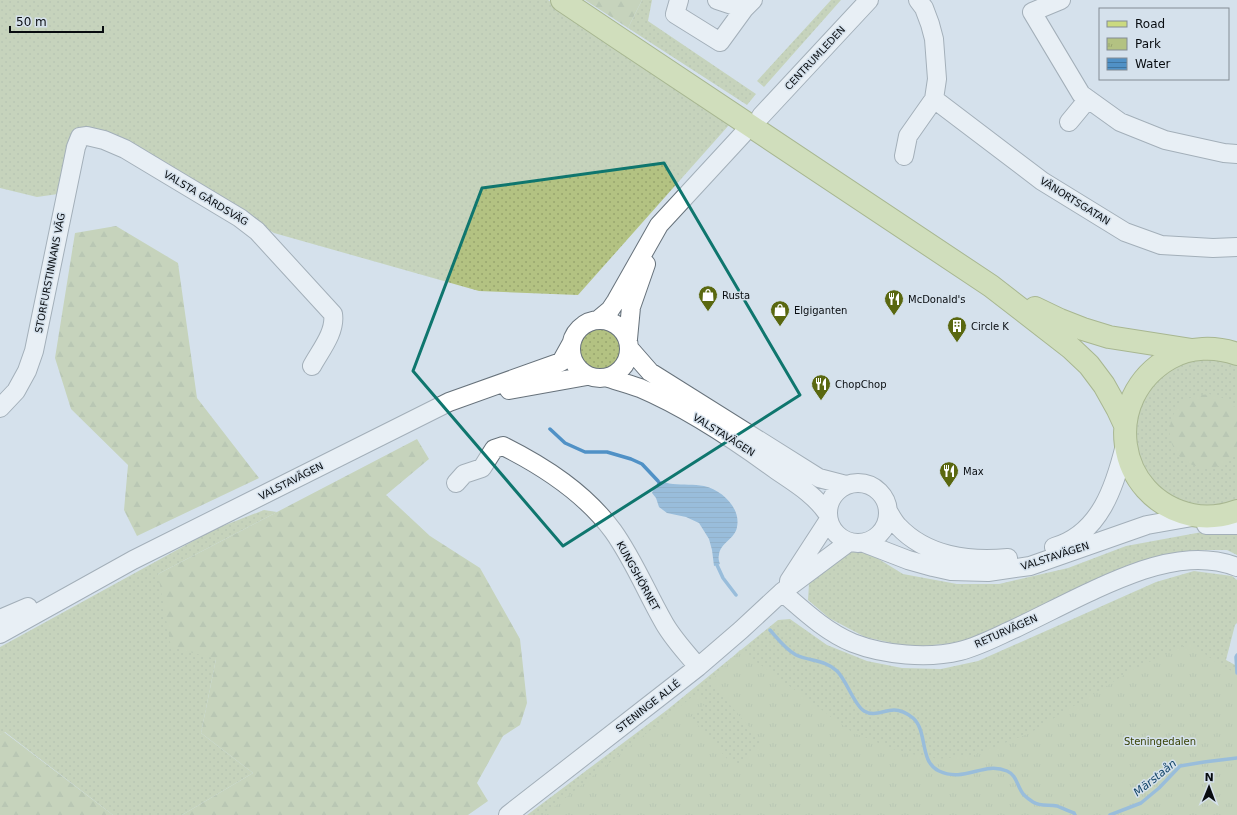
<svg xmlns="http://www.w3.org/2000/svg" width="1237" height="815" viewBox="0 0 1237 815" font-family="'DejaVu Sans',sans-serif">
	<style>
		.grass { fill: url(#grass-dots) }
		.forest { fill: url(#forest-firs) }
		.park { fill: url(#park-tufts) }
		.water { fill: url(#water-rules) }
		.lines { fill: none; stroke-linecap: round; stroke-linejoin: round }
		.stream { stroke: #5091c6; stroke-width: 3.5 }
		.minor-casing { stroke: #67727b; stroke-width: 20 }
		.major-casing { stroke: #718222; stroke-width: 24 }
		.minor { stroke: #fff; stroke-width: 18 }
		.major { stroke: #cbda80; stroke-width: 22 }
		.marked { fill: none; stroke: #0f766e; stroke-width: 3; stroke-linejoin: round }
		.labels { text-anchor: middle; dominant-baseline: central; stroke-width: 3; stroke-linejoin: round; paint-order: stroke }
		.street-label { font-size: 10px; fill: #080c10; stroke: #d5e1ec }
		.poi-label { font-size: 10px; fill: #080c10; stroke: #d5e1ec; text-anchor: start }
		.park-label { font-size: 10px; fill: #374103; stroke: #d5e1ec }
		.water-label { font-size: 11px; font-style: italic; fill: #124468; stroke: #d5e1ec }
	</style>
	<defs>
		<pattern id="grass-dots" width="8" height="8" patternUnits="userSpaceOnUse"><rect width="8" height="8" fill="#b3c282"/><path d="M2 2h.1M6 6h.1" fill="none" stroke="#98a66f" stroke-width="1.8" stroke-linecap="round"/></pattern>
		<pattern id="forest-firs" width="22" height="20" patternUnits="userSpaceOnUse"><rect width="22" height="20" fill="#b3c282"/><path d="M5 1l3.5 6h-7zM16 11l3.5 6h-7z" fill="#98a66f"/></pattern>
		<pattern id="park-tufts" width="24" height="20" patternUnits="userSpaceOnUse"><rect width="24" height="20" fill="#b3c282"/><path d="M3 7l-1-3M5 7V3M7 7l1-3M15 17l-1-3M17 17v-4M19 17l1-3" fill="none" stroke="#98a66f"/></pattern>
		<pattern id="water-rules" width="6" height="5" patternUnits="userSpaceOnUse"><rect width="6" height="5" fill="#5091c6"/><path d="M0 2.5h6" fill="none" stroke="#40759f"/></pattern>
	</defs>
	<rect width="100%" height="100%" fill="#d5e1ec"/>
	<!-- grass -->
	<path class="grass" d="M0,0H548L729,125L578,295L479,291L274,233L114,134L74,130L58,194L37,197L0,188Z
		M642,0H652L648,21L756,94L747,105L628,28Z
		M831,0H841L764,87L757,81Z
		M578 347a22 22 0 1 1 44 0a22 22 0 1 1-44 0Z
		M1204,359L1220,360L1237,365V502L1228,505L1197,507L1168,496L1146,474L1135,445L1136,414L1150,387L1174,367L1189,362Z
		M264,510L277,512L158,574L216,659L201,733L253,773L182,815H113L5,732L0,735V647L215,529Z
		M1213,530L1237,533V555L1227,550H1196L1166,554L1128,565L1008,624L968,642L910,647L865,637L829,618L808,600L809,583L850,552L864,550L903,574L957,584H999L1068,568L1126,546Z
		M1194,571L1232,576L1237,580V623L1235,625L1226,660L1237,666V815H527L667,710L778,620L790,619L827,645L867,661L902,668L941,669L978,661L1156,582Z"/>
	<!-- forest -->
	<path class="forest" d="M585,0H642L628,28Z
		M116,226L178,263L197,398L259,478L137,536L124,510L128,465L71,409L55,358L75,233Z
		M1209,394C1218,396 1233,400 1237,411C1237,413 1237,446 1237,450C1237,452 1234,456 1232,458C1214,476 1180,468 1172,444C1166,429 1172,409 1186,400C1193,396 1201,395 1209,394Z
		M417,439L429,459L386,495L430,536L480,568L520,639L527,703L520,725L503,736L477,783L488,801L468,815H182L253,773L201,733L216,659L171,647L158,574Z
		M4,732L113,815H0V735Z"/>
	<!-- park -->
	<path class="park" d="M1190,643L1217,663L1237,674V815H544L697,693L706,703L691,717L728,760L741,765L763,743L710,682L740,650L852,732L900,752L938,759L974,755L1030,733L1134,669Z"/>
	<!-- water -->
	<path class="water" d="M658,481C663,481 668,484 673,484C683,485 694,484 704,486C722,490 741,508 737,527C735,539 720,543 719,555C718,558 719,561 720,564L714,566L712,550L709,539L699,523L686,517L667,513L659,507L656,498L652,493C654,488 657,486 658,481Z"/>
	<g class="lines">
		<!-- stream -->
		<path class="stream" d="M550,429L565,443L585,452H607L631,459L642,464L658,481
			M717,565L723,578L736,595
			M770,630C777,638 785,649 796,655C809,661 826,660 837,671C847,681 854,705 864,711C874,717 884,710 894,710C900,710 908,714 913,718C928,731 919,762 939,771C965,783 983,761 1007,771C1017,775 1017,787 1024,795C1026,797 1030,800 1033,802C1041,807 1049,804 1057,806C1062,808 1068,811 1074,813L1075,815
			M1237,655L1236,657L1237,673
			M1110,815L1141,803L1159,788L1180,766L1204,762L1237,758"/>
		<!-- minor casing -->
		<g class="minor-casing">
			<path id="minor" d="M679,0L675,14L720,42L744,9L753,0
				M717,0L744,9
				M1061,0L1032,12L1081,94L1120,122L1165,140L1224,153L1237,154
				M934,99L1042,181L1125,232L1161,245L1213,248L1237,247
				M761,116L869,0
				M1069,122L1088,99
				M904,156L908,136L934,99L937,79L934,39L930,24L924,8L918,0
				M571 349a29 29 0 1 1 58 0a29 29 0 1 1-58 0Z
				M598,320L610,310L616,301L659,225L743,134
				M628,339L631,307L646,264
				M629,348L650,372L819,478L846,485
				M608,378C618,381 629,384 640,388C687,408 735,440 776,470C795,483 814,494 827,513
				M509,390L587,376
				M0,408L16,391L27,371L34,351L76,147L80,137L87,136L104,140L125,149L240,218L257,231L333,314C336,332 320,351 312,366
				M828 513a30 30 0 1 1 60 0a30 30 0 1 1-60 0Z
				M456,483L464,474L482,468L494,449L503,446C545,467 585,493 613,531C633,559 646,591 663,621C672,638 686,652 698,667
				M888,511C891,516 894,522 898,526C926,556 969,562 1008,558
				M1206,525H1237
				M864,543L908,560L933,567L951,571L988,572L1030,566L1147,525L1198,516
				M1054,547C1100,534 1115,486 1125,445
				M789,581L828,521
				M782,592C804,611 826,632 853,643C884,655 928,659 960,651C980,646 998,636 1016,628C1058,608 1099,585 1143,570C1174,560 1206,555 1237,567
				M0,619L28,607
				M0,634L133,560L449,402L561,362L571,344
				M508,815L698,667L741,630L782,592L849,542"/>
		</g>
		<!-- major casing -->
		<g class="major-casing">
			<path id="major" d="M562,0L617,37L991,286L1071,348L1089,365L1104,385L1118,410L1125,425
				M1035,308L1060,320L1083,329L1109,337L1192,350
				M1237,354C1215,346 1190,347 1170,358C1101,397 1114,498 1192,515C1207,518 1223,516 1237,511"/>
		</g>
		<!-- minor -->
		<use href="#minor" class="minor"/>
		<!-- major -->
		<use href="#major" class="major"/>
	</g>
	<!-- marked area -->
	<path d="M0 0H1237V815H0ZM664,163L800,395L563,546L413,371L482,188Z" fill="#d5e1ec" fill-opacity=".55" fill-rule="evenodd"/>
	<path class="marked" d="M664,163L800,395L563,546L413,371L482,188Z"/>
	<!-- icons -->
	<defs>
		<g id="shop-pin" transform="scale(1)"><path d="M0 17L-7.5 6A9.5 9.5 0 1 1 7.5 6Z" fill="#5a6810" stroke="#d5e1ec"/><path d="M-5-2.5h2.3a2.7 3.5 0 0 1 5.4 0H5L5.5 6h-11ZM-1.5-2.5h3a1.5 2.3 0 0 0-3 0Z" fill="#fff"/></g>
		<g id="restaurant-pin" transform="scale(1)"><path d="M0 17L-7.5 6A9.5 9.5 0 1 1 7.5 6Z" fill="#5a6810" stroke="#d5e1ec"/><path d="M-5-6h1v4h1v-4h1v4h1v-4h1v5L-1.5 .5V6h-2V.5L-5-1ZM5-6V6H3V1.5H1.5Q1.5-4 5-6Z" fill="#fff"/></g>
		<g id="building-pin" transform="scale(1)"><path d="M0 17L-7.5 6A9.5 9.5 0 1 1 7.5 6Z" fill="#5a6810" stroke="#d5e1ec"/><path d="M-4-6H4V6H1V3H-1V6H-4ZM-2.5-4.3h1.7v1.8h-1.7ZM.8-4.3h1.7v1.8H.8ZM-2.5-1h1.7V.8h-1.7ZM.8-1h1.7V.8H.8Z" fill="#fff"/></g>
	</defs>
	<g fill-rule="evenodd">
		<use href="#shop-pin" x="708" y="295"/>
		<use href="#restaurant-pin" x="894" y="299"/>
		<use href="#shop-pin" x="780" y="310"/>
		<use href="#building-pin" x="957" y="326"/>
		<use href="#restaurant-pin" x="821" y="384"/>
		<use href="#restaurant-pin" x="949" y="471"/>
	</g>
	<g class="labels">
		<!-- street labels -->
		<g class="street-label">
			<text transform="translate(815 58) rotate(-47)">CENTRUMLEDEN</text>
			<text transform="translate(206 198) rotate(31)">VALSTA GÅRDSVÄG</text>
			<text transform="translate(1075 201) rotate(32)">VÄNORTSGATAN</text>
			<text transform="translate(50 273) rotate(-79)">STORFURSTINNANS VÄG</text>
			<text transform="translate(724 435) rotate(32)">VALSTAVÄGEN</text>
			<text transform="translate(291 481) rotate(-27)">VALSTAVÄGEN</text>
			<text transform="translate(1055 556) rotate(-18)">VALSTAVÄGEN</text>
			<text transform="translate(638 576) rotate(61)">KUNGSHÖRNET</text>
			<text transform="translate(1006 631) rotate(-24)">RETURVÄGEN</text>
			<text transform="translate(648 706) rotate(-38)">STENINGE ALLÉ</text>
		</g>
		<!-- poi labels -->
		<g class="poi-label">
			<text x="722" y="295">Rusta</text>
			<text x="908" y="299">McDonald's</text>
			<text x="794" y="310">Elgiganten</text>
			<text x="971" y="326">Circle K</text>
			<text x="835" y="384">ChopChop</text>
			<text x="963" y="471">Max</text>
		</g>
		<!-- park labels -->
		<g class="park-label">
			<text x="1160" y="741">Steningedalen</text>
		</g>
		<!-- water labels -->
		<g class="water-label">
			<text transform="translate(1155 778) rotate(-39)">Märstaån</text>
		</g>
	</g>
	<!-- legend -->
	<rect x="1099" y="8" width="130" height="72" fill="#d5e1ec" stroke="#838c94"/>
	<rect x="1107" y="21" width="20" height="6" fill="#cbda80" stroke="#838c94"/>
	<text x="1135" y="28" font-size="12" fill="#080c10">Road</text>
	<rect x="1107" y="38" width="20" height="12" fill="url(#park-tufts)" stroke="#838c94"/>
	<text x="1135" y="48" font-size="12" fill="#080c10">Park</text>
	<rect x="1107" y="58" width="20" height="12" fill="url(#water-rules)" stroke="#838c94"/>
	<text x="1135" y="68" font-size="12" fill="#080c10">Water</text>
	<!-- north arrow -->
	<g transform="translate(1209 787) rotate(1)" stroke="#d5e1ec" stroke-width="3" paint-order="stroke">
	<path d="M0-3L7 15L0 10L-7 15Z" fill="#080c10"/>
	<text y="-6" font-size="11" font-weight="bold" text-anchor="middle" fill="#080c10">N</text>
	</g>
	<!-- scale -->
	<path d="M10 26v6h93v-6" fill="none" stroke="#080c10" stroke-width="2"/>
	<text x="16" y="26" font-size="12" fill="#080c10" stroke="#d5e1ec" stroke-width="3" paint-order="stroke">50 m</text>
</svg>
